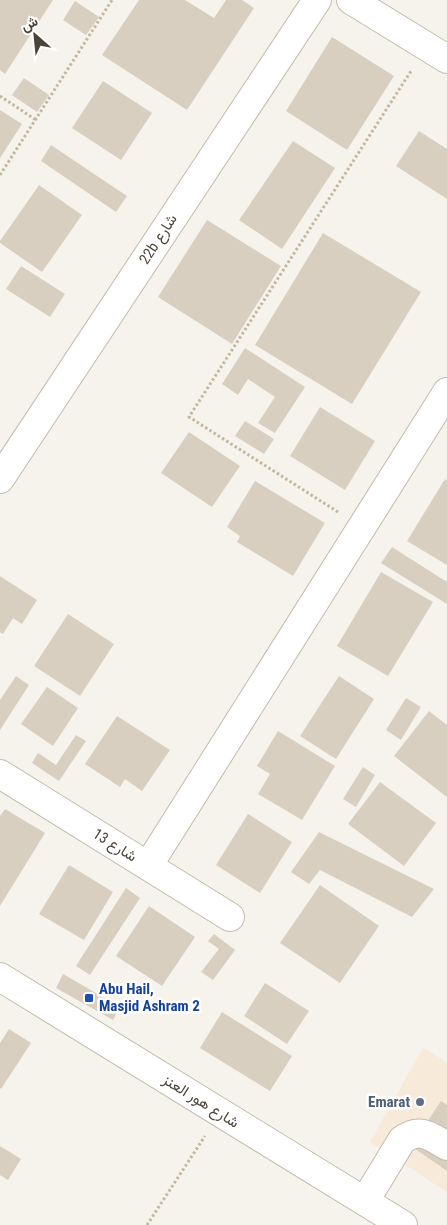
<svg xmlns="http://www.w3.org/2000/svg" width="447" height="1225" viewBox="0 0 447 1225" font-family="'Roboto Condensed',Vazirmatn,sans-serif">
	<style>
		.commercial { fill: #f7ead8 }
		.building { fill: #d8cfc1 }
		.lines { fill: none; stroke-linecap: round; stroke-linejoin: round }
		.minor-casing { stroke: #c2bbae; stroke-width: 30 }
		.path { stroke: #c4b79f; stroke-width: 3; stroke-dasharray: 2.5 2.5; stroke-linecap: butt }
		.minor { stroke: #fff; stroke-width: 28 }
		.transit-dot { fill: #1a4fb4; stroke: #fff; stroke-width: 2 }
		.service-dot { fill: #5c6f8a; stroke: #fff; stroke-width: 2 }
		.labels { text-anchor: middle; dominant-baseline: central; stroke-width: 5; stroke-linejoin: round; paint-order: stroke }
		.street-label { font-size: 15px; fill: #4b4439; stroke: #fff }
		.transit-label { font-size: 15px; font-weight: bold; fill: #164399; stroke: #fff; text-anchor: start }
		.service-label { font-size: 15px; font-weight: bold; fill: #4e5e75; stroke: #fff; text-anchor: end }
	</style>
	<rect width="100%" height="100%" fill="#f6f3ec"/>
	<!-- commercial -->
	<path class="commercial" d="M423,1048L447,1062V1192L370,1142Z"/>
	<!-- building -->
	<path class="building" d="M0,0H53L5,74L0,70Z
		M139,0H185L214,18L226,0H242L254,8L187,110L102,55Z
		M75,1L99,17L86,35L63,20Z
		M332,37L394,76L347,150L286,111Z
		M24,78L49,95L37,112L12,95Z
		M103,81L152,113L121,160L72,128Z
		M0,110L22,124L0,158Z
		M419,131L447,149V199L396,166Z
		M293,141L335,168L282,249L239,220Z
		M51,145L127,196L116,212L41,161Z
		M39,185L82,215L42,272L0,243V241Z
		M207,220L281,266L232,344L158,297Z
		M323,233L421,292L352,404L255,345Z
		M21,266L65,294L50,317L6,289Z
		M245,348L305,387L275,433L258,423L275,397L248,379L238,395L222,384Z
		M320,407L375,441L345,490L290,456Z
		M245,421L274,439L264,454L235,436Z
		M189,432L240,466L212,507L161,473Z
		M445,479L447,481V565L407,541Z
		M255,481L325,523L293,576L237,542L240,536L227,527Z
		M392,547L447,582V604L381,563Z
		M381,572L433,602L388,676L337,646Z
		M0,576L37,600L22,624L13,618L3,634L0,632Z
		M68,614L114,644L80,696L34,666Z
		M16,676L29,685L0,730V700Z
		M339,676L374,699L336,759L300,736Z
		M47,687L78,708L53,746L21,724Z
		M406,698L421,707L401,740L386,730Z
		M429,711L447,725V797L394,756Z
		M117,716L170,750L142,791L125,779L120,787L85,764Z
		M278,731L335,766L302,820L258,794L270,774L257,766Z
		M76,735L86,741L59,781L32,763L38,753L56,765Z
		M363,767L375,775L356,807L343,799Z
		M380,782L436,823L404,866L348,824Z
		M5,809L45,833L0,906V816Z
		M248,814L292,842L260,893L216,865Z
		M319,832L434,889L412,917L320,870L309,884L291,872Z
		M69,865L113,892L84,940L39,914Z
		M320,885L379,926L340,983L280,943Z
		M126,888L140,898L90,975L76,966Z
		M149,906L195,937L162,986L116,956Z
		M214,934L235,950L213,980L201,972L219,949L208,941Z
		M63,974L120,1007L113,1020L56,988Z
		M265,983L309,1011L287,1044L244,1016Z
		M222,1012L292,1056L270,1091L200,1048Z
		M9,1029L31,1043L1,1089L0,1088V1043Z
		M441,1101L447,1105V1171L411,1146Z
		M0,1146L21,1159L8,1180L0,1175Z"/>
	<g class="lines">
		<!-- minor casing -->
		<g class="minor-casing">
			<path id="minor" d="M351,0L447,59
				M0,479L317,0
				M0,774L230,917
				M148,866L447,392
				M0,977L403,1225
				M365,1201L402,1140C420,1127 430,1136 447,1146"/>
		</g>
		<!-- path -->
		<path class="path" d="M0,96L36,120
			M0,175L112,0
			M338,512L189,417L411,71
			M147,1225L205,1136"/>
		<!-- minor -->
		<use href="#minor" class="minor"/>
	</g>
	<!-- markers -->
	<rect class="transit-dot" x="84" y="993" width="10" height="10" rx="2.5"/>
	<circle class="service-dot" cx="420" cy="1102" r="5"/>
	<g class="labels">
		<!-- street labels -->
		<g class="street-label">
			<text transform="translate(158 239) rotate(-57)">22b شارع</text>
			<text transform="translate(115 845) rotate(32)">شارع 13</text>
			<text transform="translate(201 1101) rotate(32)">شارع هور العنز</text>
		</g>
		<!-- transit labels -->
		<g class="transit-label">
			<text x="99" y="989">Abu Hail,<tspan x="99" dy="17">Masjid Ashram 2</tspan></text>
		</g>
		<!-- service labels -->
		<g class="service-label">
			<text x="410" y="1102">Emarat</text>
		</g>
	</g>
	<!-- north arrow -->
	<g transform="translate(35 35) rotate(333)" stroke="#ffffff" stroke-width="4" paint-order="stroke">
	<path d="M0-4L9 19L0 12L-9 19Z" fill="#4b4439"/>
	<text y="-8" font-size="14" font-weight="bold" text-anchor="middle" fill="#4b4439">ش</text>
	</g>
</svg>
